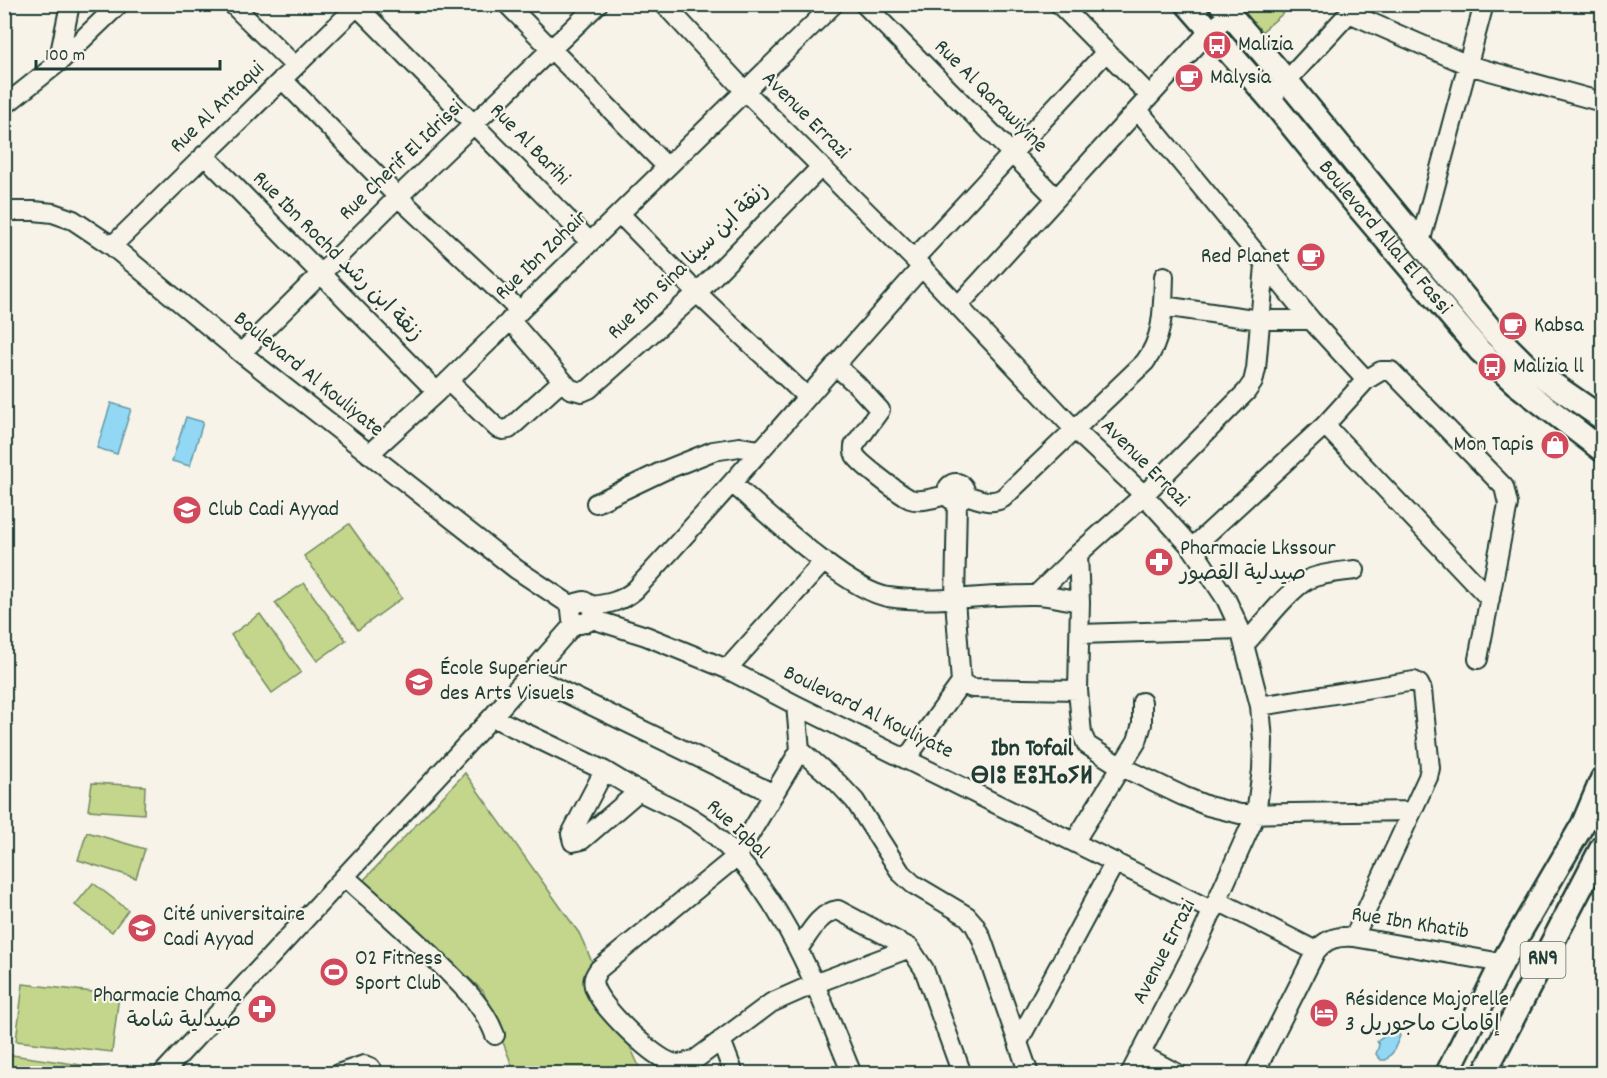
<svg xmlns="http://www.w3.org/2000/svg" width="1607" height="1078" viewBox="0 0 1607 1078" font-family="Dekko,'Playpen Sans Arabic','Noto Sans Tifinagh',sans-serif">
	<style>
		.green { fill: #c3d68b; stroke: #718a60; stroke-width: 1.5 }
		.water { fill: #92d7f4; stroke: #6499a7; stroke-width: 1.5 }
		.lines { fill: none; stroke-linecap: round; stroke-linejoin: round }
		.minor-casing { stroke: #1f3d34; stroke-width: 22 }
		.major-casing { stroke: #1f3d34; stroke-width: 27 }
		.minor { stroke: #f7f3e8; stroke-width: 18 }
		.major { stroke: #f7f3e8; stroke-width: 22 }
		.labels { text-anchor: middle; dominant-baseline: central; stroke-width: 4.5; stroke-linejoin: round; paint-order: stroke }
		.shield { fill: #f7f3e8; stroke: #60746a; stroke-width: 1.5 }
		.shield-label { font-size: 21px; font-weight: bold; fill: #1f3d34 }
		.poi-label { font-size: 22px; fill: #1f3d34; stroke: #f7f3e8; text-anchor: start }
		.street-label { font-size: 22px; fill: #1f3d34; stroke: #f7f3e8 }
		.neighbourhood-label { font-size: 24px; font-weight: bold; fill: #1f3d34; stroke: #f7f3e8 }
	</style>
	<rect width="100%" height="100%" fill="#f7f3e8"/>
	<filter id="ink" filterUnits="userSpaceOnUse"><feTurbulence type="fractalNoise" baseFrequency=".0167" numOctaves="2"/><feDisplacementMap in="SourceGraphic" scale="12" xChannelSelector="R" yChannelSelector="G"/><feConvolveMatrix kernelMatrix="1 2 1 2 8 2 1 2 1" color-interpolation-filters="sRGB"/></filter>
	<g filter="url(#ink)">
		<!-- green -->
		<path class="green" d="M1231,5H1293L1259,34Z
			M349,524L402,598L358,630L304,556Z
			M304,583L346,640L317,661L275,603Z
			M260,614L301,672L272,693L231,635Z
			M465,773L579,933L642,1073H515L483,991L363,881Z
			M92,783L145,786L144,814L88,810Z
			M87,832L145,849L136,878L78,860Z
			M93,883L128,910L112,932L75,905Z
			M23,984L119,995L112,1052L16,1041Z
			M5,1054L136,1073H5Z"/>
		<!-- water -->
		<path class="water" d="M111,403L131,409L117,454L97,448Z
			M186,417L203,422L190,466L172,461Z
			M1391,1030L1398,1032L1400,1036L1393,1052L1386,1060H1381L1376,1054L1379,1045L1377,1041L1384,1037L1386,1032Z"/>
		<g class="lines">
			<!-- minor casing -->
			<g class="minor-casing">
				<path id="minor" d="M232,4L295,66
					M507,4L666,166
					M664,4L745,91L914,259L1074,429L1144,495L1192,548L1226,599L1240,629L1260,706L1263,740L1262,770L1256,814L1197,945L1130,1074
					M864,4L1056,198
					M1059,4L1150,96
					M357,6L590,242
					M1349,13L1468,65L1602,102
					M58,63L70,4
					M282,79L398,197L520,311
					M1270,99L1349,13L1354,4
					M4,106L58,63L119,4
					M1138,110L1311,320L1366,380
					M204,155L437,392
					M4,211H34L53,213L73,220L112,246L241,353L516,569L572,606
					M620,214L697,293L807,397
					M1420,243L1484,4
					M112,246L359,4
					M914,259L1106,52
					M1265,265L1256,369L1253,382L1246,392L1144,495L1078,554L1080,602L1078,690L1082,734L1087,745L1120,766L1183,796L1208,806L1240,814L1412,811
					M958,306L1150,96L1203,38L1230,14
					M1163,306L1260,320H1311
					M510,320L570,389L582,392L589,389L697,293L821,167
					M241,353L398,197L598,4
					M835,365L857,385L880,410L854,446C854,450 853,451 855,455C859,463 901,495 910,499C921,503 936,497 947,495
					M448,381L497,428L503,430L509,429L562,381
					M1325,425L1490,599
					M369,454L437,392L834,4
					M947 492a9 9 0 1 1 18 0a9 9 0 1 1-18 0Z
					M733,484C767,513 846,590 888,597C937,604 986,594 1035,595C1050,595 1066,600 1080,602
					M966,495C979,499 990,505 1003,498L1145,362C1164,337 1163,307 1164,276
					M957,502L955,599L961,683L972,688L1078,690
					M596,503L663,471L713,451L739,447L759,450
					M1192,548L1325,425L1366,380L1381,371H1391L1504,487L1508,504L1478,659
					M1036,595L1078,554
					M592,606L594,615L588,622L580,624L572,619L571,610L576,603L584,601L592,606C609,604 622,601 635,590C733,484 826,375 922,267
					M592,619L646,636L727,669L796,705L1213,911
					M1080,634L1240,629
					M1245,644C1261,627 1289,589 1309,579C1323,573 1340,572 1355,570
					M727,669L824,561
					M529,675L774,794
					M796,705L800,750L838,783L855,801L901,873L913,884L967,916L974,924L981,937L1029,1074
					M1260,706L1414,681L1419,684L1422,690L1430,768L1428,777L1354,937
					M492,717C529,735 566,752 603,770C615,777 627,785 639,791C663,804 689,813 710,831C784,894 816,987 852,1074
					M800,750L736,857L599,969C595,975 592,979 594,986C599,1006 654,1059 673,1063C682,1065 688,1062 696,1059L771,1003L814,984L910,948L924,969L962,1074
					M906,759L961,683
					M604,771L571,834L573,842L582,840L639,791
					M1075,841L1137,741L1142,724V702
					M345,877C379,907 413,937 445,969C465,989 485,1008 495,1035
					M1218,901L1316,951C1327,938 1338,936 1354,937L1502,963
					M799,948C809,934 820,912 838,910L910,948
					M721,1040L734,1074
					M1018,1042L1115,862
					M1140,1054L1178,1074
					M162,1074L492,717L576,622
					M338,1074L364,1065L370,1067L375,1074
					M1254,1074L1316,951"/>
			</g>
			<!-- major casing -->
			<g class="major-casing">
				<g id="major">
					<path id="s1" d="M1187,4L1270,99L1348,195L1480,351L1515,383L1602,450"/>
					<path d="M1221,4L1287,81L1493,332L1527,366L1602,418"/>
					<path d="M1447,1074L1502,963L1583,824L1602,779"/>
					<path d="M1484,1074L1602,847"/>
				</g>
			</g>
			<!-- minor -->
			<use href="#minor" class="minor"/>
			<!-- major -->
			<use href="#major" class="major"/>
		</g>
	</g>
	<!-- icons -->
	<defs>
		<g id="bus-disc" transform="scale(1.5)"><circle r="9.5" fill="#d1495b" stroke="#f7f3e8"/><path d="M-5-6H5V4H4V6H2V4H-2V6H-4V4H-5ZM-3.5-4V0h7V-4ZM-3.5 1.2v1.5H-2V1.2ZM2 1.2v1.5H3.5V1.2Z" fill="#fff"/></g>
		<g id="cafe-disc" transform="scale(1.5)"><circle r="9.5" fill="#d1495b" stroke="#f7f3e8"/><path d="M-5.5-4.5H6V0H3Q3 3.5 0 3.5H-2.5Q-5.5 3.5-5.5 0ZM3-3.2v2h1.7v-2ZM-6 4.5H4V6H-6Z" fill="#fff"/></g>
		<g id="shop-disc" transform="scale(1.5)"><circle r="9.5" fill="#d1495b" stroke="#f7f3e8"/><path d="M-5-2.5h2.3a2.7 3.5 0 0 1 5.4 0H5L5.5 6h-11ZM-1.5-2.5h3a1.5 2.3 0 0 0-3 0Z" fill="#fff"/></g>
		<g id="university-disc" transform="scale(1.5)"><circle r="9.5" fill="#d1495b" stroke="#f7f3e8"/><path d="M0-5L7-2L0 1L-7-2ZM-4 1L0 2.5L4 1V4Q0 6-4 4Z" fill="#fff"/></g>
		<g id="pharmacy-disc" transform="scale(1.5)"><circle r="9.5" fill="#d1495b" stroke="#f7f3e8"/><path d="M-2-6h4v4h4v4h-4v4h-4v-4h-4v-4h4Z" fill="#fff"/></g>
		<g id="stadium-disc" transform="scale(1.5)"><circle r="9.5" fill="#d1495b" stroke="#f7f3e8"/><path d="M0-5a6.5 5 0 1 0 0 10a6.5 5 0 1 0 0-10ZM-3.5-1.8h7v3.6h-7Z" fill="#fff"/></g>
		<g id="hotel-disc" transform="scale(1.5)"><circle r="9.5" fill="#d1495b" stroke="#f7f3e8"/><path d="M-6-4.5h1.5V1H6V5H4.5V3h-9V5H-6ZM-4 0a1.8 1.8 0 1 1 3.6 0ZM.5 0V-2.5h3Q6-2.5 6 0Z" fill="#fff"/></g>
	</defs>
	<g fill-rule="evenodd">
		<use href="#bus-disc" x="1217" y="45"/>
		<use href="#cafe-disc" x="1189" y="78"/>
		<use href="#cafe-disc" x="1311" y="257"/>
		<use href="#cafe-disc" x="1513" y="326"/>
		<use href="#bus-disc" x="1492" y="367"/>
		<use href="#shop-disc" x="1555" y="445"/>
		<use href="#university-disc" x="187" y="510"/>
		<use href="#pharmacy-disc" x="1159" y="562"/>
		<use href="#university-disc" x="419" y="682"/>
		<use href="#university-disc" x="142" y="928"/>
		<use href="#stadium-disc" x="334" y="972"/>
		<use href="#pharmacy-disc" x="262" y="1009"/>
		<use href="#hotel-disc" x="1324" y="1013"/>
	</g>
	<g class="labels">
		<!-- shield labels -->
		<rect class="shield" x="1520.5" y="942" width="45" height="36" rx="4.5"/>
		<g class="shield-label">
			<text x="1543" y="960">RN9</text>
		</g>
		<!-- poi labels -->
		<g class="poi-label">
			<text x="1238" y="45">Malizia</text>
			<text x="1210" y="78">Malysia</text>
			<text x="1290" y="257" text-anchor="end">Red Planet</text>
			<text x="1534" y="326">Kabsa</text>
			<text x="1513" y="367">Malizia ll</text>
			<text x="1534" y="445" text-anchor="end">Mon Tapis</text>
			<text x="208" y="510">Club Cadi Ayyad</text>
			<text x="1180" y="549">Pharmacie Lkssour<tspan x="1180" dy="25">صيدلية القصور</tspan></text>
			<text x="440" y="669">École Superieur<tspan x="440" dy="25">des Arts Visuels</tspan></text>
			<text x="163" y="915">Cité universitaire<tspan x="163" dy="25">Cadi Ayyad</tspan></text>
			<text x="355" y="959">O2 Fitness<tspan x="355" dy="25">Sport Club</tspan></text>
			<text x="241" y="996" text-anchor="end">Pharmacie Chama<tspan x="241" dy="25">صيدلية شامة</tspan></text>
			<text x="1345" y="1000">Résidence Majorelle<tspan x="1345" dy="25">إقامات ماجوريل 3</tspan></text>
		</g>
		<!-- street labels -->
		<g class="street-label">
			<text transform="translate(990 97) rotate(45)">Rue Al Qarawiyine</text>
			<text transform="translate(218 108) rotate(-44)">Rue Al Antaqui</text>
			<text transform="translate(805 116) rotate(45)">Avenue Errazi</text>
			<text transform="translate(529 145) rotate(46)">Rue Al Barihi</text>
			<text transform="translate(402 161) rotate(-44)">Rue Cherif El Idrissi</text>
			<text stroke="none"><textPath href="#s1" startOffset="306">Boulevard Allal El Fassi</textPath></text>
			<text transform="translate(542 256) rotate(-44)">Rue Ibn Zohair</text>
			<text transform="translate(337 257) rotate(45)">Rue Ibn Rochd زنقة ابن رشد</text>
			<text transform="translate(689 262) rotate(-44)">Rue Ibn Sina زنقة ابن سينا</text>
			<text transform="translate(308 375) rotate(39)">Boulevard Al Kouliyate</text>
			<text transform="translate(1144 464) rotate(45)">Avenue Errazi</text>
			<text transform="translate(868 713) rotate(26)">Boulevard Al Kouliyate</text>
			<text transform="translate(737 830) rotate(43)">Rue Iqbal</text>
			<text transform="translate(1410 924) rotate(9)">Rue Ibn Khatib</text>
			<text transform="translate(1165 952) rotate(-63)">Avenue Errazi</text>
		</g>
		<!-- neighbourhood labels -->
		<g class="neighbourhood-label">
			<text x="1032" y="750">Ibn Tofail<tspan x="1032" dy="28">ⴱⵏⵓ ⵟⵓⴼⴰⵢⵍ</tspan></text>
		</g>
	</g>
	<!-- margin -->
	<rect width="1607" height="1078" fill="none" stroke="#f7f3e8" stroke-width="24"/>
	<rect x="12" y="12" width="1583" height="1054" fill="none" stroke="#1f3d34" stroke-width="2" filter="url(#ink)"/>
	<!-- scale -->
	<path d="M36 60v9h184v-9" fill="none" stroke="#1f3d34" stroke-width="3"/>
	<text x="45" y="60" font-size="18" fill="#1f3d34" stroke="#f7f3e8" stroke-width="4.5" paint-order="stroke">100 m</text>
</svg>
